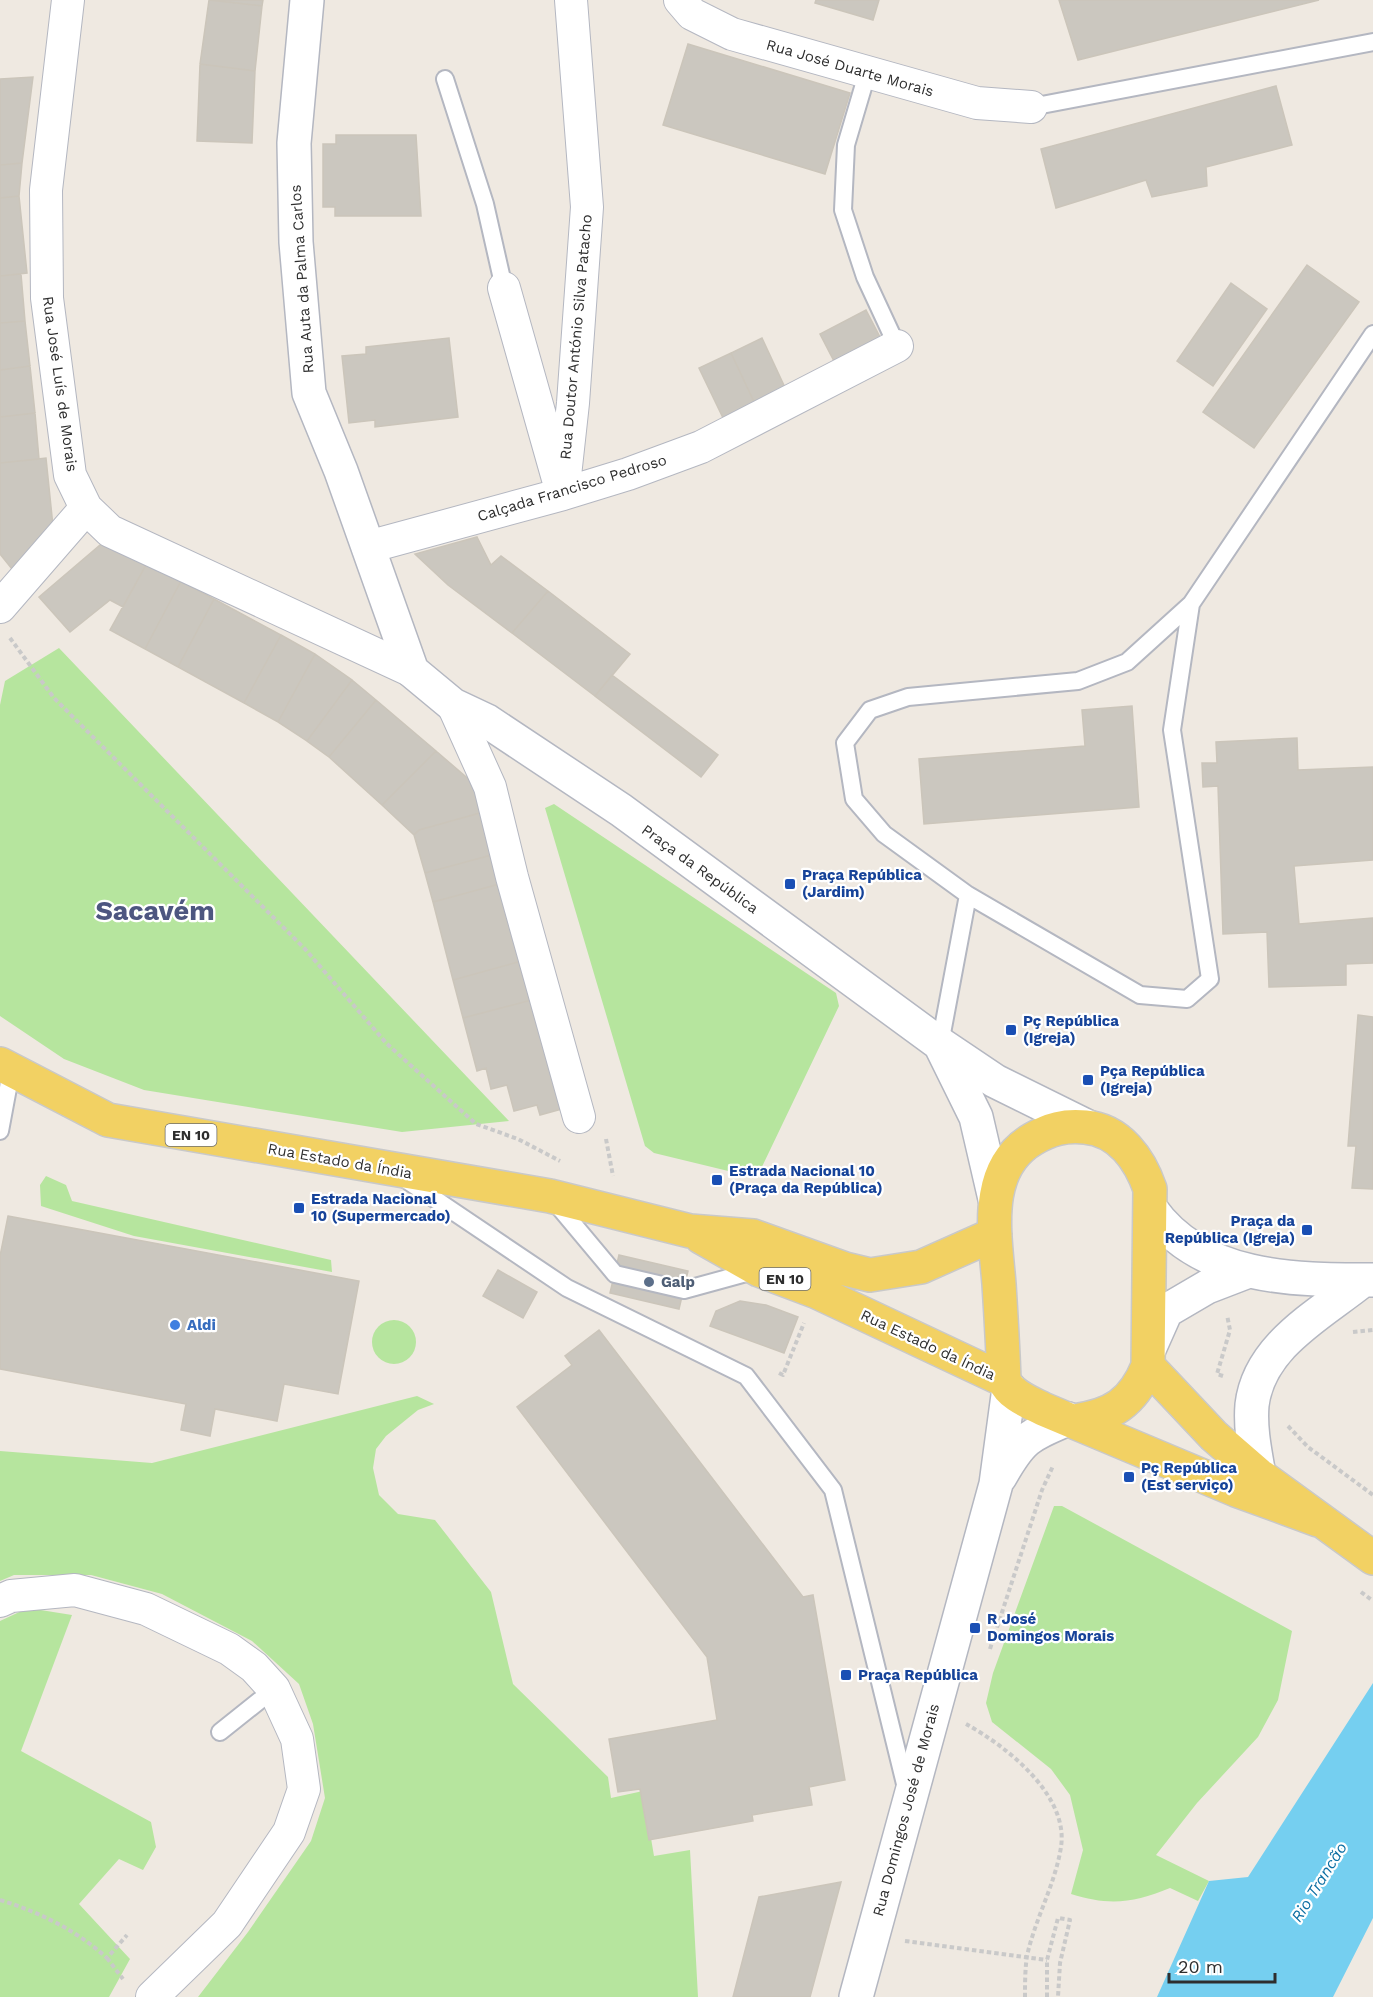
<svg xmlns="http://www.w3.org/2000/svg" width="1373" height="1997" viewBox="0 0 1373 1997" font-family="'Work Sans',sans-serif">
	<style>
		.green { fill: #b6e59e }
		.water { fill: #75cff0 }
		.building { fill: #cbc7bf; stroke: #cbc5ba; stroke-width: 1.5 }
		.lines { fill: none; stroke-linecap: round; stroke-linejoin: round }
		.service-casing { stroke: #b4b7c1; stroke-width: 20 }
		.minor-casing { stroke: #b4b7c1; stroke-width: 34 }
		.tertiary-casing { stroke: #b4b7c1; stroke-width: 36 }
		.secondary-casing { stroke: #b4b7c1; stroke-width: 36 }
		.primary-casing { stroke: #c9c9c9; stroke-width: 36 }
		.path { stroke: #c9c9c9; stroke-width: 4; stroke-dasharray: 4.5 3; stroke-linecap: butt }
		.service { stroke: #fff; stroke-width: 16 }
		.minor { stroke: #fff; stroke-width: 32 }
		.tertiary { stroke: #fff; stroke-width: 33 }
		.secondary { stroke: #fff; stroke-width: 33 }
		.primary { stroke: #f2d163; stroke-width: 33 }
		.transit-dot { fill: #1a4fb4; stroke: #fff; stroke-width: 2 }
		.service-dot { fill: #5c6f8a; stroke: #fff; stroke-width: 2 }
		.shop-dot { fill: #3f7fe0; stroke: #fff; stroke-width: 2 }
		.labels { text-anchor: middle; dominant-baseline: central; stroke-width: 4.5; stroke-linejoin: round; paint-order: stroke }
		.shield { fill: #fff; stroke: #6d6d6d; stroke-width: 1.5 }
		.shield-label { font-size: 14px; font-weight: bold; fill: #2e2e2e }
		.street-label { font-size: 15px; fill: #2e2e2e; stroke: #fff }
		.transit-label { font-size: 15px; font-weight: bold; fill: #164399; stroke: #fff; text-anchor: start }
		.service-label { font-size: 15px; font-weight: bold; fill: #4e5e75; stroke: #fff; text-anchor: start }
		.shop-label { font-size: 15px; font-weight: bold; fill: #366cbe; stroke: #fff; text-anchor: start }
		.water-label { font-size: 16px; font-style: italic; fill: #0d6fa3; stroke: #fff }
		.town-label { font-size: 27px; font-weight: bold; fill: #4d5680; stroke: #fff }
	</style>
	<rect width="100%" height="100%" fill="#efe9e1"/>
	<!-- green -->
	<path class="green" d="M59,648L509,1121L402,1132L144,1090L64,1059L0,1016V705L5,681Z
		M554,804L836,993L839,1006L760,1171L753,1177L654,1153L645,1146L545,808Z
		M46,1176L66,1185L72,1201L331,1260L332,1272L134,1236L41,1206L40,1185Z
		M372 1342a22 22 0 1 1 44 0a22 22 0 1 1-44 0Z
		M417,1396L434,1404L418,1410L386,1436L376,1449L373,1468L379,1495L398,1514L435,1520L491,1592L513,1684L608,1777L611,1798L643,1791L654,1856L690,1850L698,1997H198L248,1932L311,1841L325,1798L313,1724L299,1684L252,1641L162,1594L91,1575H14L0,1581V1451L152,1463Z
		M1054,1506H1062L1292,1631L1278,1700L1258,1737L1197,1803L1156,1855L1209,1881L1198,1901L1170,1888C1134,1903 1109,1906 1071,1894L1083,1850L1070,1795L1051,1769L992,1722L986,1703L993,1673Z
		M28,1608L72,1615L21,1751L151,1822L156,1847L143,1870L119,1859L79,1904L130,1959L109,1997H0V1621Z"/>
	<!-- water -->
	<path class="water" d="M1373,1683V1918L1333,1997H1157L1209,1881L1248,1877Z"/>
	<!-- building -->
	<path class="building" d="M209,0L262,6L255,71L200,64Z
		M211,0H263L262,6Z
		M816,0H879L873,20L815,3Z
		M1059,0H1319L1078,60Z
		M688,44L850,93L825,174L663,125Z
		M200,64L255,71L252,143L197,141Z
		M33,77L22,163L0,165V79Z
		M1276,86L1292,145L1206,167L1207,186L1152,197L1146,180L1056,208L1041,149Z
		M336,135H416L421,216H335V207H323V144H336Z
		M22,163L19,196L0,198V165Z
		M19,196L27,273L0,276V198Z
		M1307,265L1359,302L1254,448L1203,412Z
		M21,274L25,321L0,323V276Z
		M1231,283L1267,309L1213,386L1177,361Z
		M866,310L882,341L836,365L820,334Z
		M25,321L30,366L0,370V323Z
		M449,338L458,417L375,427V420L349,423L342,356L366,354V347Z
		M762,338L787,392L756,406L731,353Z
		M731,353L756,406L725,422L699,368Z
		M30,366L35,413L0,417V370Z
		M35,413L39,459L0,463V417Z
		M46,458L54,536L12,569L0,554V463Z
		M477,537L491,565L501,556L548,591L512,633L448,585L415,554Z
		M106,540L147,563L123,607L110,600L70,632L39,597Z
		M147,563L181,581L145,649L110,630Z
		M181,581L214,599L178,667L145,649Z
		M548,591L630,654L595,696L512,633Z
		M214,599L281,635L244,703L178,667Z
		M281,635L315,654L278,722L244,703Z
		M315,654L352,680L307,741L278,722Z
		M612,675L718,755L701,777L595,696Z
		M352,680L376,700L329,757L307,741Z
		M376,700L436,751L382,805L329,757Z
		M1132,706L1139,807L924,824L919,759L1085,746L1082,710Z
		M1297,738L1298,770L1373,767V860L1294,866L1299,924L1373,918V963L1346,964V985L1269,987L1267,932L1223,934L1218,786L1203,787L1202,763H1217L1216,742Z
		M436,751L480,789L487,811L419,830L414,835L382,805Z
		M487,811L499,853L425,873L414,835L419,830Z
		M499,853L507,882L433,902L425,873Z
		M507,882L529,959L453,980L433,902Z
		M529,959L539,998L463,1018L453,980Z
		M539,998L562,1109L540,1115L537,1105L514,1111L507,1085L491,1089L486,1068L477,1071L463,1018Z
		M1358,1015L1373,1017V1189L1352,1188L1356,1146H1348Z
		M8,1216L359,1281L338,1394L284,1384L277,1421L215,1409L210,1436L181,1430L186,1404L0,1369V1256Z
		M619,1255L688,1271L679,1309L610,1293Z
		M498,1270L537,1292L523,1318L483,1296Z
		M740,1301L766,1305L798,1317L784,1353L710,1326L716,1311Z
		M599,1330L803,1597L813,1595L845,1780L809,1787L812,1805L752,1815L753,1821L649,1840L640,1789L618,1792L609,1739L717,1720L707,1657L517,1407L572,1365L565,1356Z
		M841,1882L810,1997H733L759,1897Z"/>
	<g class="lines">
		<!-- service casing -->
		<g class="service-casing">
			<path id="service" d="M867,74L846,145L843,210L865,277L897,346
				M445,79L485,204L504,288
				M1031,107L1373,42
				M1191,604L1172,730L1210,979L1187,999L1140,995L968,895L884,834L854,799L845,743L870,710L908,697L1078,681L1127,662L1191,604L1373,334
				M940,1044L968,895
				M0,1131L11,1072
				M405,1179L567,1288L746,1376L833,1490L906,1788
				M554,1201L615,1274L684,1290L757,1270
				M220,1732L274,1689"/>
		</g>
		<!-- minor casing -->
		<g class="minor-casing">
			<path id="minor" d="M68,0L46,190L47,298L70,475L86,508L110,531L412,671
				M680,0L692,14L732,34L977,103L1031,107
				M504,288L558,479
				M563,494L573,403L587,207L571,0
				M368,547L563,494L628,474L701,447L897,346
				M0,607L86,508
				M453,705L490,787L512,877L579,1117
				M0,1601L11,1596L75,1590L146,1609L229,1649L254,1667L274,1689L297,1739L304,1789L289,1832L227,1924L152,1997"/>
		</g>
		<!-- tertiary casing -->
		<g class="tertiary-casing">
			<path id="tertiary" d="M307,0L294,143L296,242L309,393L341,471L412,671L453,705L487,721L621,810L940,1044L995,1081L1088,1127
				M941,1046L976,1117L995,1199
				M1000,1477C1022,1438 1028,1436 1068,1419
				M856,1997L996,1484L1009,1388"/>
		</g>
		<!-- secondary casing -->
		<g class="secondary-casing">
			<path id="secondary" d="M1151,1209C1201,1280 1294,1280 1373,1280
				M1150,1347L1166,1311L1207,1287L1246,1272
				M1259,1475C1255,1452 1250,1429 1252,1405C1259,1345 1321,1314 1363,1280"/>
		</g>
		<!-- primary casing -->
		<g class="primary-casing">
			<path id="primary" d="M0,1064L108,1120L550,1196L690,1231L753,1236L845,1269L870,1275L921,1267L995,1234
				M701,1237L759,1270L817,1292L1004,1380C1010,1395 1029,1402 1043,1409L1236,1490L1318,1520
				M1148,1366L1214,1436L1259,1475L1373,1558
				M1004,1380C1003,1348 1001,1316 999,1284C995,1234 982,1169 1033,1139C1050,1129 1065,1125 1085,1127C1120,1130 1140,1160 1150,1189L1148,1366C1133,1403 1112,1416 1073,1421"/>
		</g>
		<!-- path -->
		<path class="path" d="M10,638L54,698L305,949L387,1044L476,1124L518,1139L560,1161
			M606,1139L613,1176
			M1353,1332L1373,1330
			M779,1373L783,1375L804,1323
			M1223,1376L1217,1374L1230,1330L1227,1315
			M1288,1426L1308,1447L1373,1495
			M1361,1592L1373,1601
			M990,1649L1042,1490L1053,1466
			M966,1724C1006,1746 1069,1795 1061,1847C1055,1885 1035,1919 1027,1956C1025,1969 1025,1984 1025,1997
			M0,1900C39,1912 76,1930 107,1958L127,1935
			M905,1941L1047,1960
			M107,1958L123,1979
			M1047,1997V1960L1058,1918L1070,1920L1060,1963L1058,1997"/>
		<!-- service -->
		<use href="#service" class="service"/>
		<!-- minor -->
		<use href="#minor" class="minor"/>
		<!-- tertiary -->
		<use href="#tertiary" class="tertiary"/>
		<!-- secondary -->
		<use href="#secondary" class="secondary"/>
		<!-- primary -->
		<use href="#primary" class="primary"/>
	</g>
	<!-- markers -->
	<g class="transit-dot">
		<rect x="784" y="878" width="12" height="12" rx="3"/>
		<rect x="1005" y="1024" width="12" height="12" rx="3"/>
		<rect x="1082" y="1074" width="12" height="12" rx="3"/>
		<rect x="711" y="1174" width="12" height="12" rx="3"/>
		<rect x="293" y="1202" width="12" height="12" rx="3"/>
		<rect x="1301" y="1224" width="12" height="12" rx="3"/>
		<rect x="1123" y="1471" width="12" height="12" rx="3"/>
		<rect x="969" y="1622" width="12" height="12" rx="3"/>
		<rect x="840" y="1669" width="12" height="12" rx="3"/>
	</g>
	<circle class="service-dot" cx="649" cy="1282" r="6"/>
	<circle class="shop-dot" cx="175" cy="1325" r="6"/>
	<g class="labels">
		<!-- shield labels -->
		<g class="shield">
			<rect x="165.5" y="1124" width="51" height="22" rx="4.5"/>
			<rect x="759.5" y="1268" width="51" height="22" rx="4.5"/>
		</g>
		<g class="shield-label">
			<text x="191" y="1135">EN 10</text>
			<text x="785" y="1279">EN 10</text>
		</g>
		<!-- street labels -->
		<g class="street-label">
			<text transform="translate(850 68) rotate(16)">Rua José Duarte Morais</text>
			<text transform="translate(302 279) rotate(-94)">Rua Auta da Palma Carlos</text>
			<text transform="translate(576 337) rotate(-85)">Rua Doutor António Silva Patacho</text>
			<text transform="translate(60 384) rotate(82)">Rua José Luís de Morais</text>
			<text transform="translate(572 488) rotate(-17)">Calçada Francisco Pedroso</text>
			<text transform="translate(700 869) rotate(36)">Praça da República</text>
			<text transform="translate(340 1161) rotate(10)">Rua Estado da Índia</text>
			<text transform="translate(928 1345) rotate(25)">Rua Estado da Índia</text>
			<text transform="translate(906 1810) rotate(-75)">Rua Domingos José de Morais</text>
		</g>
		<!-- transit labels -->
		<g class="transit-label">
			<text x="802" y="875">Praça República<tspan x="802" dy="17">(Jardim)</tspan></text>
			<text x="1023" y="1021">Pç República<tspan x="1023" dy="17">(Igreja)</tspan></text>
			<text x="1100" y="1071">Pça República<tspan x="1100" dy="17">(Igreja)</tspan></text>
			<text x="729" y="1171">Estrada Nacional 10<tspan x="729" dy="17">(Praça da República)</tspan></text>
			<text x="311" y="1199">Estrada Nacional<tspan x="311" dy="17">10 (Supermercado)</tspan></text>
			<text x="1295" y="1221" text-anchor="end">Praça da<tspan x="1295" dy="17">República (Igreja)</tspan></text>
			<text x="1141" y="1468">Pç República<tspan x="1141" dy="17">(Est serviço)</tspan></text>
			<text x="987" y="1619">R José<tspan x="987" dy="17">Domingos Morais</tspan></text>
			<text x="858" y="1675">Praça República</text>
		</g>
		<!-- service labels -->
		<g class="service-label">
			<text x="661" y="1282">Galp</text>
		</g>
		<!-- shop labels -->
		<g class="shop-label">
			<text x="187" y="1325">Aldi</text>
		</g>
		<!-- water labels -->
		<g class="water-label">
			<text transform="translate(1319 1882) rotate(-58)">Rio Trancão</text>
		</g>
		<!-- town labels -->
		<g class="town-label">
			<text x="155" y="911">Sacavém</text>
		</g>
	</g>
	<!-- scale -->
	<path d="M1169 1973v9h106v-9" fill="none" stroke="#2e2e2e" stroke-width="3"/>
	<text x="1178" y="1973" font-size="18" fill="#2e2e2e" stroke="#ffffff" stroke-width="4.5" paint-order="stroke">20 m</text>
</svg>
